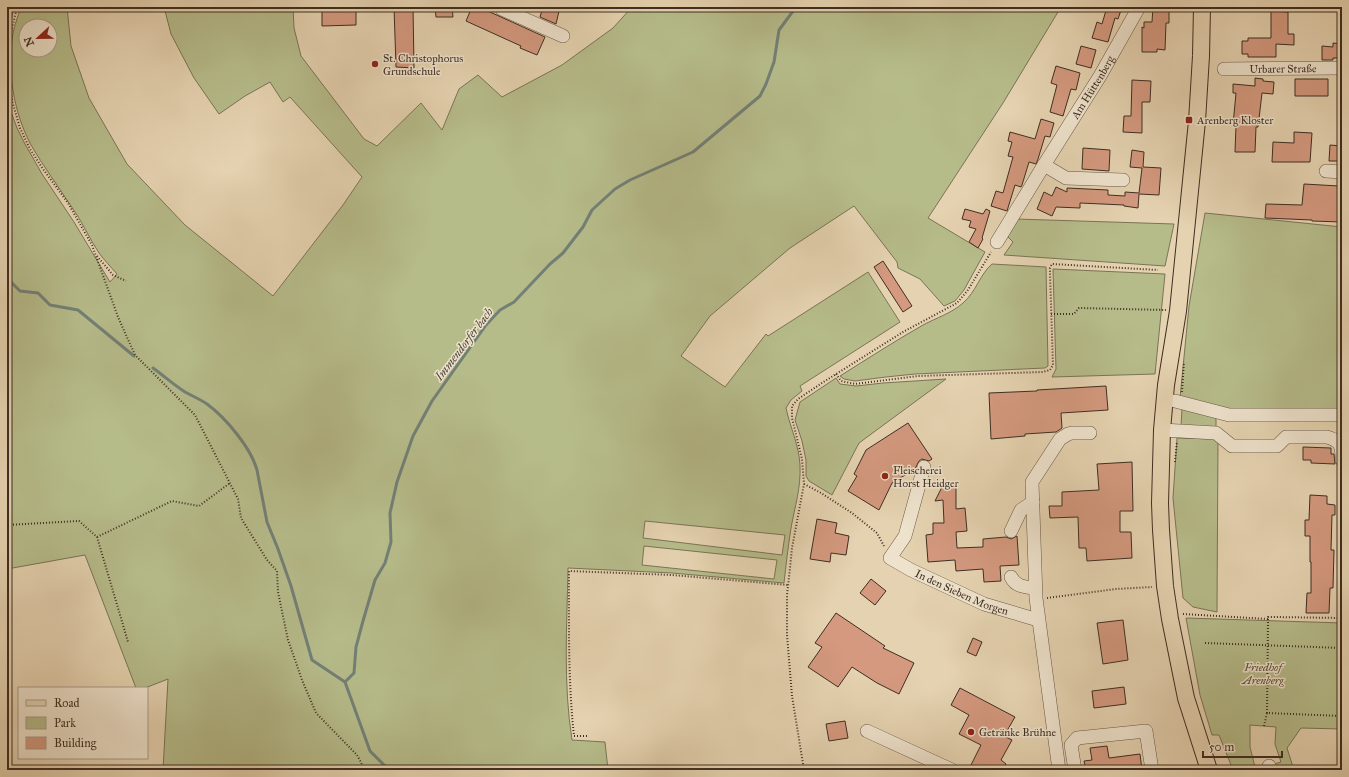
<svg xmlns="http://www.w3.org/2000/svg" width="1349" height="777" viewBox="0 0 1349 777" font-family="'IM FELL Great Primer',serif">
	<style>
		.green { fill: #b6bb8a; stroke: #7a7456; fill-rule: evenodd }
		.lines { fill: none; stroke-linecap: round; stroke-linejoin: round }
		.stream { stroke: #738076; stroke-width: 3 }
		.building { fill: #d4997f; stroke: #3f2e22 }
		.minor-casing { stroke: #685746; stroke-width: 14 }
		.major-casing { stroke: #3f2e22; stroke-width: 18 }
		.path { stroke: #3f2e22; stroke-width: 2; stroke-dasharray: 1 2; stroke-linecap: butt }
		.minor { stroke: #eee2cc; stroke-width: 13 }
		.major { stroke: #e5d2b0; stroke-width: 16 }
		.poi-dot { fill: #8f2418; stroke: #eee2cc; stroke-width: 1.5 }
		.labels { text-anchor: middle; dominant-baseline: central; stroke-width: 3; stroke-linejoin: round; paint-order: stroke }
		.poi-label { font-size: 11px; fill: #3f2e22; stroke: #eee2cc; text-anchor: start }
		.street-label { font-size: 11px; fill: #3f2e22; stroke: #eee2cc }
		.park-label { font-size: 11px; font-style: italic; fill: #574a37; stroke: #eee2cc }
		.water-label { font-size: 12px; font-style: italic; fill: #50493e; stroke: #eee2cc }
	</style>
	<rect width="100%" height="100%" fill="#e5d2b0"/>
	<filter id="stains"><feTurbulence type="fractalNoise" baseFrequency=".005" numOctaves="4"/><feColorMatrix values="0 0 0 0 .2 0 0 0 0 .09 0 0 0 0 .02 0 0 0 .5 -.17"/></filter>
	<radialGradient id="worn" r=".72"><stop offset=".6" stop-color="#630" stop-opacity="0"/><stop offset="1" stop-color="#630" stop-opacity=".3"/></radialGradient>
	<!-- green -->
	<path class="green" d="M7,7H14L7,39Z
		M21,7H67L71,46L89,98L127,164L185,225L273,296L343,205L362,177L290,97L283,102L270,82L245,96L219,114L194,78L171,34L164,7H293L294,28L301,56L364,139L377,146L421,103L442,130L459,89L478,75L502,97L562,65L613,28L632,7H1061L1003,103L928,218L985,252L964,290L955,301L944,306L920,279L898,268L897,262L854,206L790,248L710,316L681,356L725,387L766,334L768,336L868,272L900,322L800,386L802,391L791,400L786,408C790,427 799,445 800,465C801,488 795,506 791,528C788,547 786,565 784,583L672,573L568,568C567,625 563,683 572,740L605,742L608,770H163L168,679L145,688H136L85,555L7,569V93L10,109L17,128L25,144L42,174L74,222L110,282L117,274C111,267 104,260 99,253C89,238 82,221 71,206C58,186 43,166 31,145C13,111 7,71 13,33C15,24 18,16 21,7ZM26,26H50V50H26ZM645,521L785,535L782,555L643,538ZM644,546L777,560L774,579L642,565Z
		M1205,213L1342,227V410H1230L1180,398L1189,306Z
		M1016,219L1174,224L1165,266L1004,255L1013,242L1008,237L1007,233Z
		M992,264L1046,267L1048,366L1045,368L915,374L886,377L855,381L844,379L840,376C867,359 895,341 923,325C936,318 952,313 963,303C976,292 980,274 992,264Z
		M1053,269L1165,274L1155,374L1052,377L1056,369Z
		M836,378L840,384L856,386L883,383L946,379L859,443L832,495L809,481L806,476V460L802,441L795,420L800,402Z
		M1182,409L1216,415V429L1181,426Z
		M1177,438L1218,439L1217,612L1193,607L1183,598L1173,498Z
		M1186,618L1342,623V729L1301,728L1287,748L1294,770H1277L1274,764L1281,762L1275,744L1276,727L1250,725V747L1255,767L1263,766L1265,770H1233L1219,735H1212L1200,695Z"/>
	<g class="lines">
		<!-- stream -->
		<path class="stream" d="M7,278L20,291L38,293L50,305L78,310L134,356
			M153,368C164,376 174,385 185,392C192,396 200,399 207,404C226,418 251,448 257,470L267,522L278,549L291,586L312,660L345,682
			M389,770L370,751L345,682L354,673L356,647L363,621L375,580L385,563L391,542L390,513L397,482L413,436L432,401L486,325L500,310L514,302L550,264L563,253L583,227L592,210L615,189L630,180L693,152L760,96L766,84L774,62L779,30L796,7"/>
	</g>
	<!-- building -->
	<path class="building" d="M322,7H356V25L322,26Z
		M394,7H413L414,68L396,67Z
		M435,7H452L453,17H436Z
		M472,7H479L545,37L537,55L520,48L521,46L466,21Z
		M543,7H560L556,24L540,17Z
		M1107,7H1122L1118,19L1115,18L1108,42L1092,38L1097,22L1102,24Z
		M1153,7H1169V23H1166L1165,50L1157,49V52H1142V27L1144,28V22H1152Z
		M1271,11L1288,12V34H1294V45L1276,44V57H1248V54H1242V41H1248V38H1271Z
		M1333,43L1342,44V58H1333V60H1322V46L1333,47Z
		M1081,46L1096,50L1091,68L1076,64Z
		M1056,66L1080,73L1076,90L1071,89L1063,116L1050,112L1057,85L1051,83Z
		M1255,78L1263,79V81L1274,82L1273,94L1262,93L1258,127H1256L1255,152H1235L1236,126L1233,125L1236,93H1233V84L1255,86Z
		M1295,79H1328V96H1295Z
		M1132,80L1151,81L1150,102H1142V133L1123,132L1124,116H1131Z
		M1041,119L1054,123L1050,137L1045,136L1038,159L1036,164L1029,162L1022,185L1021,187L1015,185L1007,211L991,206L996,191L1003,193L1013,157L1008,156L1012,142L1008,141L1010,132L1035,139Z
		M1294,132L1312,133L1310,162H1272L1273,142L1294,143Z
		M1330,145L1342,146V161H1329Z
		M1083,148L1110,150L1109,171L1082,169Z
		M1132,150L1144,152L1143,167L1161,168L1159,195L1139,194L1138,208L1124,206V205L1080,203V208L1056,207L1052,216L1037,209L1044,192L1052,196L1056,187L1067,192V188L1108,190V195L1125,196V192L1139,193L1142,168L1130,167Z
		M1304,184L1339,186L1338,211H1342V222L1312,221V220L1265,218L1266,204L1302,205Z
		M965,209L983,214L986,209L990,211L982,238L983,239L978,248L969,242L976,229L969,227L971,221L962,219Z
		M883,261L912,306L903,312L874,267Z
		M1106,386L1108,410L1061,413L1062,428L1056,432L1025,434V436L991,439L989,393L1037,391V390Z
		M908,423L932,459L929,461L922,459L919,461L915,469L892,483L879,510L848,491L857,476L854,474L866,450Z
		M1303,447L1331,448V454H1334L1335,464L1311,463V460H1303Z
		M1132,462L1133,511H1120V532H1131L1132,558L1087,561L1086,548H1079L1078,517L1050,518L1049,506H1062V492L1099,490L1097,464Z
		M956,483V509L965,508L967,531L956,532L957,548L983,547V539L1006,537L1011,539L1017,536L1019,565L1000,566L1001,581L984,582L983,569L956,571L955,560L928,562L926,535L933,534V523H944L943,500L935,501L943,485Z
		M1310,495L1327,496V504L1335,505V515H1332L1331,550H1334L1333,588H1330L1329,613H1306L1307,593H1311V562H1310V536H1305V520H1309Z
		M817,519L837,523L835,533L849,536L846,555L831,553L830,562L810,559Z
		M871,579L886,591L875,605L860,593Z
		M836,613L885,646L883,648L914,663L899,694L877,683L852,667L838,687L808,667L822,647L815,643Z
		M1123,620L1128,660L1103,664L1097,623Z
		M973,638L982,642L976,656L967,652Z
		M1124,687L1126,704L1094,708L1092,691Z
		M960,688L1015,717L1004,736L1012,740L1001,760L1006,764L1002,770H976L970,767L981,745L959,734L969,715L951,705Z
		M845,721L848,738L829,741L826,724Z
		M1107,746L1109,758L1140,754L1142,770H1086L1084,761L1092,760L1090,748Z"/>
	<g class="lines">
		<!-- minor casing -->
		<g class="minor-casing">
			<g id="minor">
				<path d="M502,7V9L563,36"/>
				<path id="s1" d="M1224,69L1342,68"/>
				<path d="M1044,165L1066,178L1123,180"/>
				<path d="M1326,171L1342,172"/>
				<path id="s2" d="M997,242L1044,165L1100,76L1139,7"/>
				<path d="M1175,401L1229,415H1342"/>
				<path d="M1162,430L1216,433L1232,446H1277L1286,437H1327C1341,441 1342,446 1342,460"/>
				<path id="s3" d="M924,467L905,536L890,558L911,570L984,604L1038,620"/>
				<path d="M1011,531L1021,510L1033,502"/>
				<path d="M1011,577C1016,587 1025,587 1035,588"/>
				<path d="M867,731L952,770"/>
				<path d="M1269,766L1271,770"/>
				<path d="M1059,770L1036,598L1032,482L1060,439L1068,434L1072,433H1090"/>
				<path d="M1075,770L1071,745L1077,738L1146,731L1152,770"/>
			</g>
		</g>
		<!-- major casing -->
		<g class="major-casing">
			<path id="major" d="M1202,7L1201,56L1197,121L1178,311L1166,385L1162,430L1160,503L1161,530L1165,586L1170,619L1186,698L1209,770"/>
		</g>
		<!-- path -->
		<path class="path" d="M17,7L11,33L8,68L9,83L13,104L20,128L30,149L43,169L68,203L92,245L118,317L135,355L195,415L238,499L241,518L267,560L277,571L278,592L288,640L302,680L316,713L357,755L365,770
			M97,256L113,275L126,281
			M1051,314H1074L1079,308L1166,310
			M836,374L841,381L855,384L918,376L1043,372L1050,370L1053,365L1050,273V268L1052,264L1158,270
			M1182,392L1184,362
			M1175,462L1177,442
			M804,484L821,493L852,513L877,533L884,546
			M7,525L79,521L97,537L128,642
			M97,537L172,501L199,506L230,483
			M1047,598L1116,589L1152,587
			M1183,614L1268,619V617H1274L1342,618
			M1268,619L1267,713L1342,716
			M1205,643L1342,648
			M1264,726L1267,713
			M587,736H574C568,681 569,626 569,571L672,575L788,585
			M804,770L792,696L787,635V595L790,568L792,548L804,484L802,459L792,418V406L798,399L825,381L903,332L957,303L968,290L991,252"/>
		<!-- minor -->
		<use href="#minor" class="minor"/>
		<!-- major -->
		<use href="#major" class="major"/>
	</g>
	<!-- markers -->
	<g class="poi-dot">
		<circle cx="375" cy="64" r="4"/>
		<rect x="1185" y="116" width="8" height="8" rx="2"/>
		<circle cx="885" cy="476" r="4"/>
		<circle cx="971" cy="732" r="4"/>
	</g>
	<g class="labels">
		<!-- poi labels -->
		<g class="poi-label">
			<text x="383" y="58">St. Christophorus<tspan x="383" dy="13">Grundschule</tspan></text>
			<text x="1197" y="120">Arenberg Kloster</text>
			<text x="893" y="470">Fleischerei<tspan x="893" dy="13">Horst Heidger</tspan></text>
			<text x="979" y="732">Getränke Brühne</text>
		</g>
		<!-- street labels -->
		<g class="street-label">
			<text stroke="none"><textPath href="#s1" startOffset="59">Urbarer Straße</textPath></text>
			<text stroke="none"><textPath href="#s2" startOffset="182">Am Hüttenberg</textPath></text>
			<text stroke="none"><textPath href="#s3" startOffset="178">In den Sieben Morgen</textPath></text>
		</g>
		<!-- park labels -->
		<g class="park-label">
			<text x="1263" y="667">Friedhof<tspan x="1263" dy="13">Arenberg</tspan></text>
		</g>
		<!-- water labels -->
		<g class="water-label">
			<text transform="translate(464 344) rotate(-53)">Immendorfer bach</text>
		</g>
	</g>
	<!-- margin -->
	<rect width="1349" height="777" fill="none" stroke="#e5d2b0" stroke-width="24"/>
	<rect x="8" y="8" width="1333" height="761" fill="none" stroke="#3f2e22" stroke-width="2"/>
	<rect x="12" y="12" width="1325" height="753" fill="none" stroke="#3f2e22"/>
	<!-- legend -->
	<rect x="18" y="687" width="130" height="72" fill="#eee2cc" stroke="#a89a88"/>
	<rect x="26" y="700" width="20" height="6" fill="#e5d2b0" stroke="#a89a88"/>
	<text x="54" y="707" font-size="12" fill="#3f2e22">Road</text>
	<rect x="26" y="717" width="20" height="12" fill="#b6bb8a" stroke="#a89a88"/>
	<text x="54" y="727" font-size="12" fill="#3f2e22">Park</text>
	<rect x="26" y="737" width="20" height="12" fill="#d4997f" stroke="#a89a88"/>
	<text x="54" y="747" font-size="12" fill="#3f2e22">Building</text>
	<!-- north arrow -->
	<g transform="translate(38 38) rotate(248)"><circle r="19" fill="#eee2cc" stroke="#a89a88"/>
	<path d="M0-3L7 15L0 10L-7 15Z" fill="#8f2418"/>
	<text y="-6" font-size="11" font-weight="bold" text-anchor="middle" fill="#3f2e22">N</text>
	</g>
	<!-- scale -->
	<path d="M1203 751v6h79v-6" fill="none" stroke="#3f2e22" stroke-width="2"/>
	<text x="1209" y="751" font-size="12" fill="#3f2e22" stroke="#eee2cc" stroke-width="3" paint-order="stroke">50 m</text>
	<rect width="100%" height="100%" filter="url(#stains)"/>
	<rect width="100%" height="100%" fill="url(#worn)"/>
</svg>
